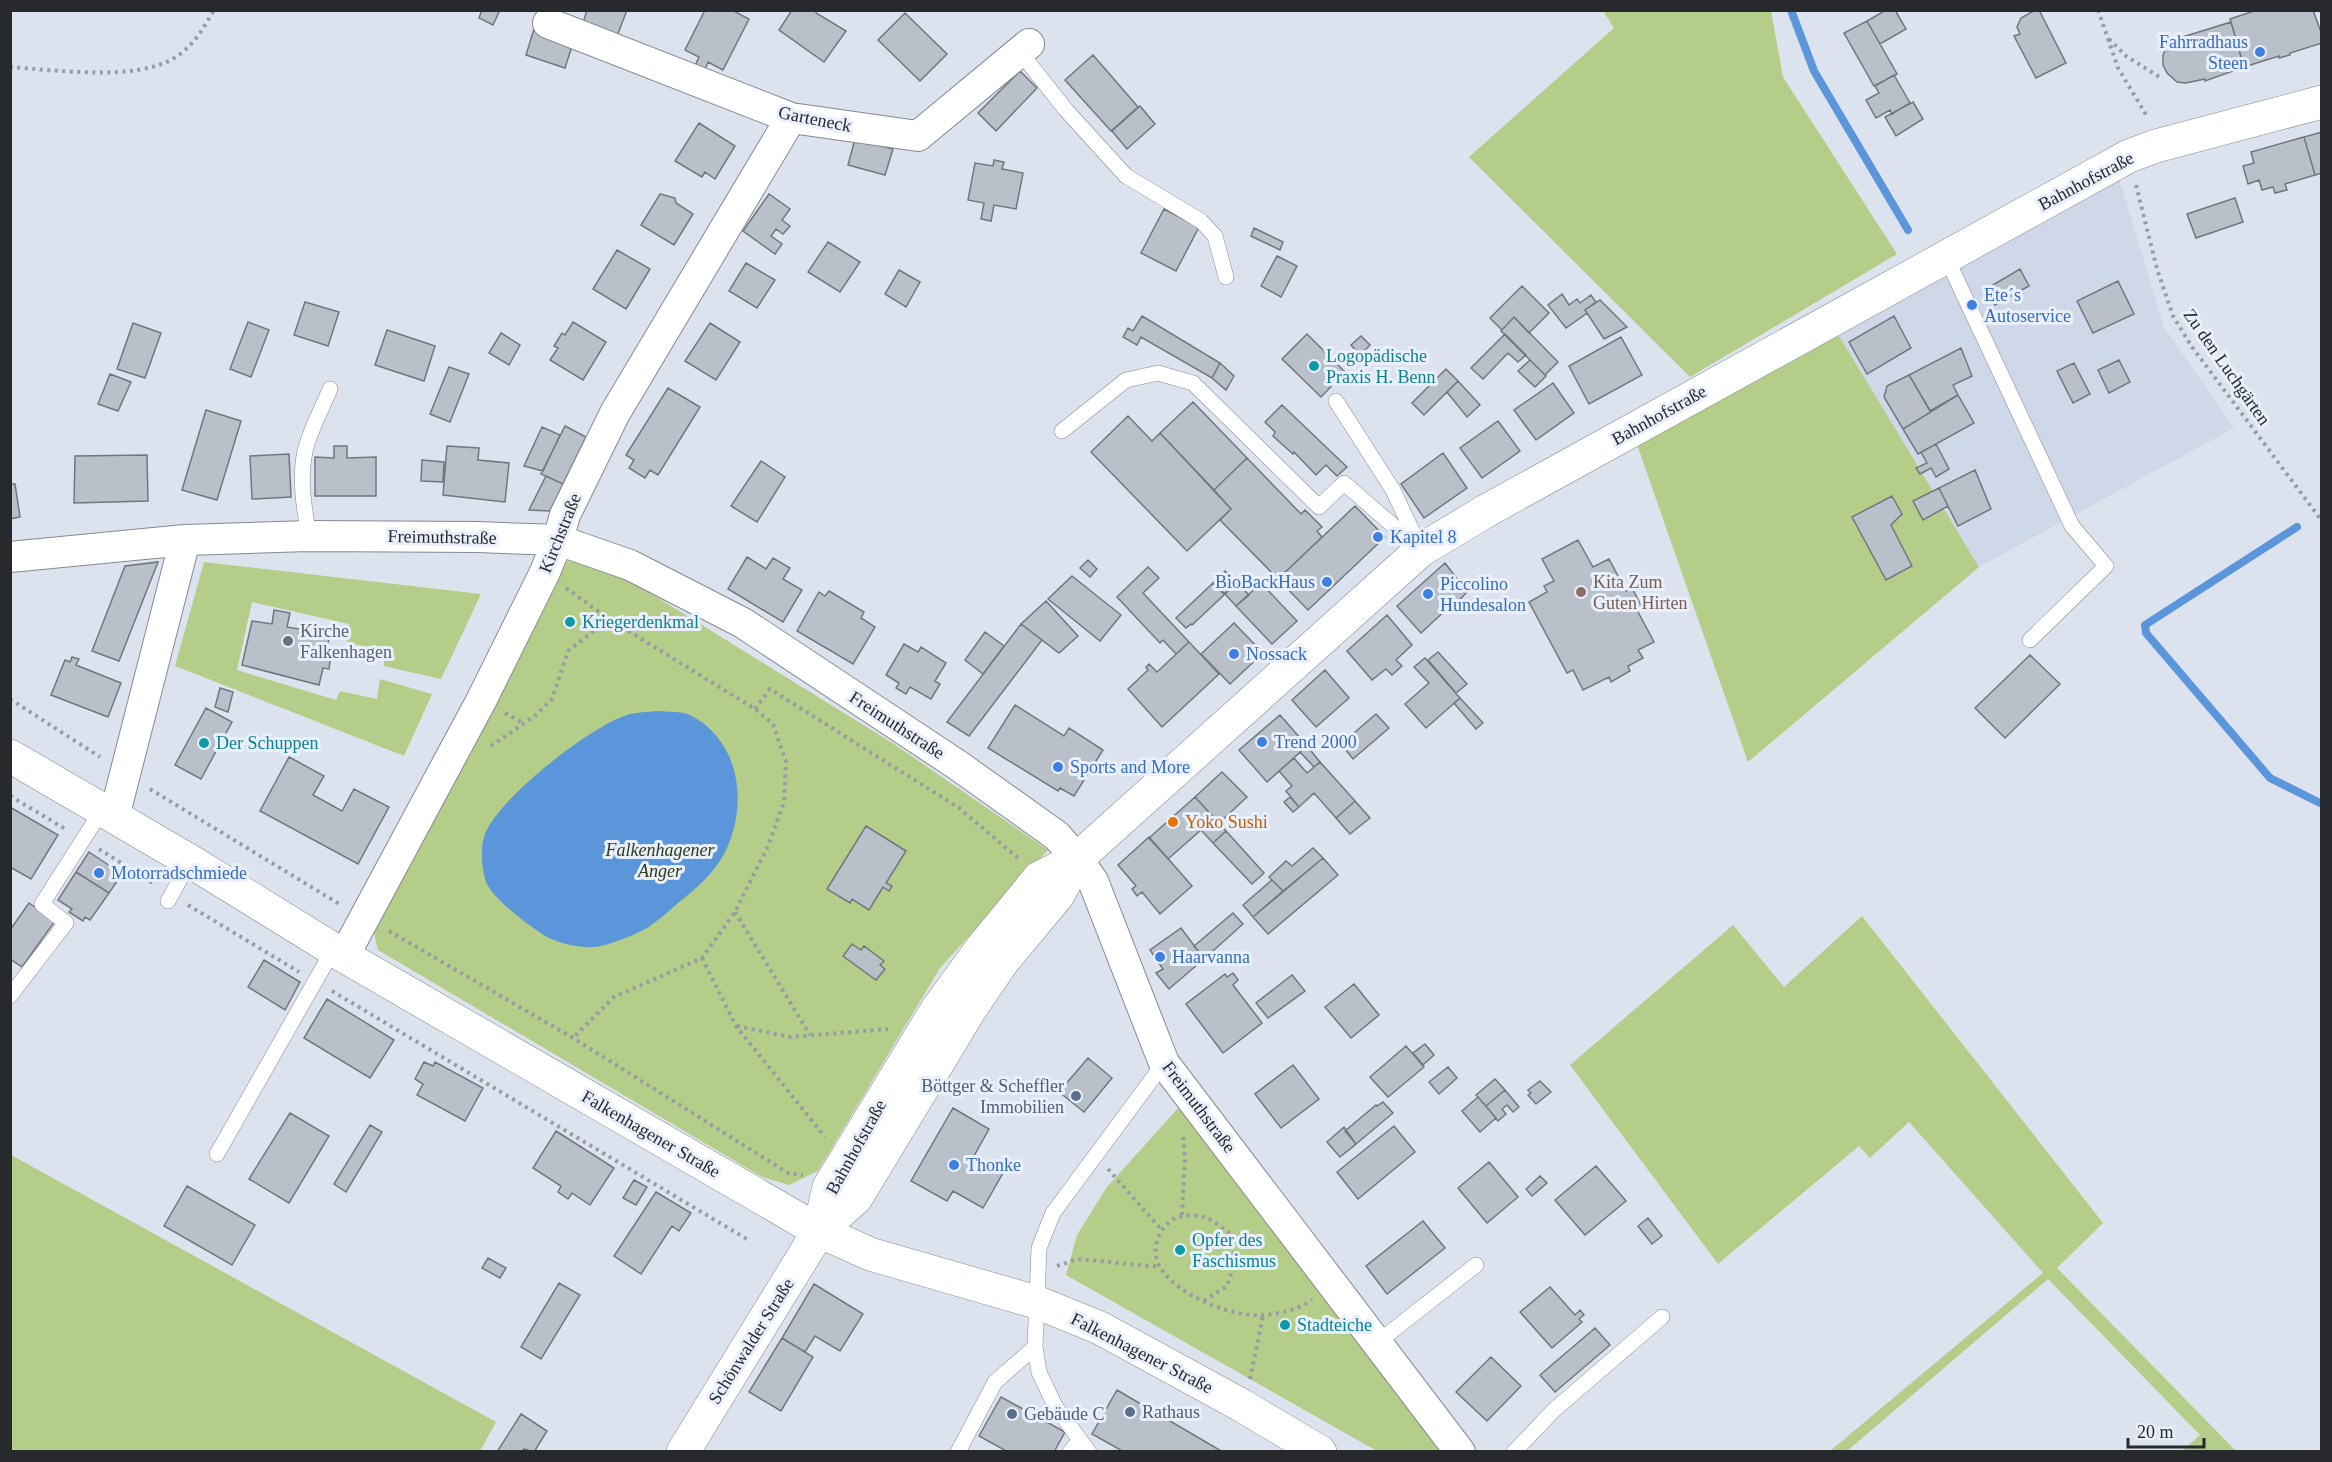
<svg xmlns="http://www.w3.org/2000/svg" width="2332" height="1462" viewBox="0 0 2332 1462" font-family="Georgia,serif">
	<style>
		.built { fill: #cfd8e9 }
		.green { fill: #b4cd88 }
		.water { fill: #5c96da }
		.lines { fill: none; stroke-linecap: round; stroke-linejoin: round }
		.stream { stroke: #5c96da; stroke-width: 8 }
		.building { fill: #bac0ca; stroke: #71767f; stroke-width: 1.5 }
		.lane-casing { stroke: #848993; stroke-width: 16 }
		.street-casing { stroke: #848993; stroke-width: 32 }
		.secondary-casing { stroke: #848993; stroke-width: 34 }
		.path { stroke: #979ca4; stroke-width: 4; stroke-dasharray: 3 4.5; stroke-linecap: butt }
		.lane { stroke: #fff; stroke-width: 15 }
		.street { stroke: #fff; stroke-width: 30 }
		.secondary { stroke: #fff; stroke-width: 33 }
		.shop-dot { fill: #3f7fe0; stroke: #eaf0fb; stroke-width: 2 }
		.culture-dot { fill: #0f9aa8; stroke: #eaf0fb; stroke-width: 2 }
		.education-dot { fill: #8d6e63; stroke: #eaf0fb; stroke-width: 2 }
		.worship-dot { fill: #6b7280; stroke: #eaf0fb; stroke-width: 2 }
		.food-dot { fill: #e8710a; stroke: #eaf0fb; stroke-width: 2 }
		.service-dot { fill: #5c6f8a; stroke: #eaf0fb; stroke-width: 2 }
		.labels { text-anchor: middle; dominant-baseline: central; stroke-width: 6; stroke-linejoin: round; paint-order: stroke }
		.shop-label { font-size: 18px; fill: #366cbe; stroke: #eaf0fb; text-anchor: start }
		.street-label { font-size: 18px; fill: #27292d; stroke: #eaf0fb }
		.culture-label { font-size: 18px; fill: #0d838f; stroke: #eaf0fb; text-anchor: start }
		.education-label { font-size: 18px; fill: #785e54; stroke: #eaf0fb; text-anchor: start }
		.worship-label { font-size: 18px; fill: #5b616d; stroke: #eaf0fb; text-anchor: start }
		.food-label { font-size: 18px; fill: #c56008; stroke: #eaf0fb; text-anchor: start }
		.park-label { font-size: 18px; font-style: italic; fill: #303c18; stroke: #eaf0fb }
		.service-label { font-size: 18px; fill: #4e5e75; stroke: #eaf0fb; text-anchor: start }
	</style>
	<rect width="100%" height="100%" fill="#dde3ee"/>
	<!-- built -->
	<path class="built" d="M2119,178L2164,327L2234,428L1979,567L1833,326Z"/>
	<!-- green -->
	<path class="green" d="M1603,11H1771L1783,77L1897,254L1690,377L1469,157L1614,28Z
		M1833,326L1979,567L1748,762L1634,436Z
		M567,561L605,565L894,744L1048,850L940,968L818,1171L789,1185L762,1177L378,950L373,929Z
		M204,562L481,594L441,679L384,666V650L347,643L349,624L252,602L237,670L336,700L340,691L377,699L380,679L432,694L404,756L175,666Z
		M1862,916L2103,1223L2057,1268L2236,1451H2182L2200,1435L2048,1279L1847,1451H1830L2043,1273L1909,1122L1870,1158L1859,1146L1718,1264L1570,1065L1733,925L1784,987Z
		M1180,1106L1443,1451H1377L1066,1275L1077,1235L1107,1187Z
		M11,1155L496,1422L480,1451H11Z"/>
	<!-- water -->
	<path class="water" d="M658,711C668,712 681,711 690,715C741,741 749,806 724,854C713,874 696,889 678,903C669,911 660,919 650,926C640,933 608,946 595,947C579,948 555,943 542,934C526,923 494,900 486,882C482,871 480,848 484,837C494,801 591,726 627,715C636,712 648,712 658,711Z"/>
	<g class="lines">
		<!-- stream -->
		<path class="stream" d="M1791,10L1814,71L1908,230
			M2297,527L2145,625L2146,633L2270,778L2322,804"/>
	</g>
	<!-- building -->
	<path class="building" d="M482,10H500L493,25L479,18Z
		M587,10H627L616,39L582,26Z
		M705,10H732L749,19L723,70L708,62L705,69L695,66L699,57L685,50Z
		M792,10H817L816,13L846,31L824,62L779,30Z
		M1886,10H1895L1906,29L1880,44L1867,21Z
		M2035,10H2039L2066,63L2036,78L2014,36L2020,34L2017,27L2021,18Z
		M2257,10H2313L2322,35V43L2290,53V55L2279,58V56L2244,67L2230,19Z
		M905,13L947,54L920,81L878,40Z
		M1867,21L1897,74L1874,86L1844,33Z
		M2231,22L2244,67L2205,81V79L2186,83L2177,82L2167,73L2163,65V55L2167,47L2173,40Z
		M534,29L573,43L565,68L526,55Z
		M1093,55L1138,107L1111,131L1065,80Z
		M1020,71L1037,88L996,131L978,113Z
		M1894,75L1910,103L1892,114L1890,110L1876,118L1866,100L1879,93L1875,86Z
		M1913,102L1923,119L1896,136L1885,117Z
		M1140,106L1155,124L1127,149L1112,131Z
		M699,123L735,146L715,179L705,172L702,177L675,161Z
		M2322,132V173L2315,175L2304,137Z
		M2304,137L2315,175L2285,184L2287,190L2275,193L2273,187L2262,190L2259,180L2248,184L2243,166L2254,163L2251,152Z
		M855,139L893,149L885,175L848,165Z
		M994,160L1004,162L1002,169L1023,173L1016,209L994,205L991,221L981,219L984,203L968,200L975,163L993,166Z
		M660,194L675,198L676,203L693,214L674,245L641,225Z
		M769,194L790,209L782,220L790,226L783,234L776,229L771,236L782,244L775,254L743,231Z
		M2235,198L2243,222L2196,238L2187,214Z
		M1164,209L1199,227L1176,271L1141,253Z
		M1254,228L1283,242L1280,250L1251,236Z
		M828,242L860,262L840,292L808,272Z
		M617,250L650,269L626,309L593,289Z
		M1277,256L1297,266L1281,297L1261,286Z
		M746,263L775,280L757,308L729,291Z
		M2020,269L2029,286L1995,305L1986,289Z
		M899,270L920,282L906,307L885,294Z
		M2118,281L2134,314L2093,333L2077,301Z
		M1522,286L1549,313L1529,333L1514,317L1502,330L1490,318Z
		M1562,294L1569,305L1577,299L1580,303L1591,295L1596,302L1585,310L1587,313L1566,328L1548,305Z
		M1600,300L1627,327L1604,339L1585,310Z
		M305,302L339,312L328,346L294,335Z
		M1142,316L1220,363L1212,378L1141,337L1137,345L1123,337L1128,328L1133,331Z
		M1894,316L1911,348L1867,374L1849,342Z
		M1514,317L1558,362L1545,375L1501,331Z
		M248,322L269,330L251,377L230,369Z
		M573,322L606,342L583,380L550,360L558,348L554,346L562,333L565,335Z
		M133,323L161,333L145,378L117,369Z
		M710,323L740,342L716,380L685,361Z
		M387,330L435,346L424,381L375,365Z
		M501,333L520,345L509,365L489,353Z
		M1307,334L1345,372L1321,397L1282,359Z
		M1505,334L1526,355L1518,362L1508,353L1483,379L1471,368Z
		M1361,336L1370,345L1360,355L1351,345Z
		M1621,337L1642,375L1589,404L1569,366Z
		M1961,348L1972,376L1953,385L1958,395L1930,411L1909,375Z
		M1530,360L1546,376L1535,387L1518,371Z
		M2119,360L2130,382L2109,393L2098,370Z
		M1220,363L1234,376L1226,390L1212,378Z
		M2074,363L2090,394L2073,403L2057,371Z
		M449,367L469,374L450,422L430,414Z
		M1446,369L1458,381L1424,415L1412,403Z
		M110,374L131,382L118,411L98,404Z
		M1909,375L1931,412L1903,429L1884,397L1887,386Z
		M1458,381L1480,405L1467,417L1447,392Z
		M1553,383L1574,413L1536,440L1514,410Z
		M668,388L700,407L658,475L650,470L645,478L629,468L634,460L626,455Z
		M1958,395L1974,423L1918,454L1903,429Z
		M1193,402L1247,458L1214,490L1160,433Z
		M1282,405L1347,467L1337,476L1326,465L1316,475L1294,452L1293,454L1273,436L1275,432L1265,422Z
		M206,410L241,421L217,500L182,490Z
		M1128,416L1152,441L1160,433L1231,509L1187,551L1091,452Z
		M1498,421L1520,451L1482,478L1460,448Z
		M565,426L586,437L563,484L541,474Z
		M542,427L560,435L543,471L524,466Z
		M1936,444L1949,469L1936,477L1931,468L1920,474L1916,468L1927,463L1921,452Z
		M334,446H347V458L376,457V496H315V457L334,458Z
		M447,446L479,448L478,460L509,463L505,502L443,495Z
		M1443,453L1467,488L1424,518L1401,484Z
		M289,454L291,497L252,499L250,456Z
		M147,455L148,501L74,503L75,456Z
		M1247,458L1301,514L1305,510L1322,527L1317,531L1322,537L1278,579L1220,520L1231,509L1214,490Z
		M422,460L444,462L443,482L421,481Z
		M761,461L785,477L757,522L731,506Z
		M1975,470L1991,509L1958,526L1939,488Z
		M546,476L563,484L550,511L529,510Z
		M10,484H15L20,517L10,519Z
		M1939,488L1948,506L1923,520L1913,501Z
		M1892,496L1902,514L1891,525L1912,566L1886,580L1852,517Z
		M1355,506L1385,537L1308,610L1278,579Z
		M1578,540L1593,567L1609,559L1626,591L1632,588L1642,607L1637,610L1654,642L1638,650L1643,658L1628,666L1630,671L1611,682L1609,677L1583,690L1573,670L1567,673L1529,602L1547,592L1544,586L1554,581L1542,559Z
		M747,557L766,569L773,558L790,568L783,579L802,590L783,622L728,589Z
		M1088,560L1097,569L1090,577L1080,568Z
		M158,562L119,661L92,651L125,566Z
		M1445,563L1467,592L1451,609L1449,607L1421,633L1397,606Z
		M1148,567L1159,578L1143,593L1189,642L1176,654L1163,640L1160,643L1117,597Z
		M1225,571L1236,583L1224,594L1213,583Z
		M1072,576L1121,615L1100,641L1048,599Z
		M1213,583L1225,594L1192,625L1191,624L1186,628L1176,618Z
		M1237,583L1249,595L1236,606L1225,594Z
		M1261,583L1297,621L1272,644L1236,606Z
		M829,591L864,612L861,618L875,627L853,664L797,631L819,592L825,596Z
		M1046,601L1078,636L1059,653L1021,624Z
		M274,610L290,613L287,627L330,634L326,653L331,654L329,669L323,668L319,685L242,665L252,621L272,624Z
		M1387,615L1412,645L1396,660L1402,666L1392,675L1386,669L1372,680L1347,651Z
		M1234,623L1263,653L1230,684L1201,654Z
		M1021,624L1042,640L969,736L947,722Z
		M985,632L1004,646L983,674L965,660Z
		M1189,642L1219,674L1162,727L1128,689L1148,670L1146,667L1149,664L1157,672Z
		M904,644L918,652L921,647L946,663L935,681L940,684L931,699L910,687L906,694L896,688L899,683L886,675Z
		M1438,652L1467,684L1456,693L1428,660Z
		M2030,655L2060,684L2005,738L1975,708Z
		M72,657L79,659L76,665L121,683L108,717L51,695L65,660L70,662Z
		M1425,658L1460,698L1426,728L1405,704L1429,683L1414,667Z
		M1325,670L1349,698L1316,727L1292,700Z
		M220,688L233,692L228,712L215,707Z
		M1460,698L1483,723L1476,729L1454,703Z
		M1015,705L1064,736L1069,728L1103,750L1074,796L1060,788L1058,791L988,748Z
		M206,708L232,722L201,779L175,765Z
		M1376,714L1389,728L1353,759L1341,744Z
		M1280,715L1307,746L1267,782L1239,750Z
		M1307,746L1320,762L1314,767L1300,752Z
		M289,757L324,776L313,795L342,811L354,789L389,807L358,864L260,811Z
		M1294,758L1307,773L1320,762L1355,801L1336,818L1314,793L1299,807L1286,791L1292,786L1279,771Z
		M1222,772L1247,797L1219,823L1195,797Z
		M1195,797L1226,831L1213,843L1201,830L1168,859L1149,838Z
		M1290,797L1299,807L1293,812L1284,802Z
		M1355,801L1370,818L1350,834L1336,818Z
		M10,807L58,835L31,879L10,867Z
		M866,826L906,851L886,883L892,886L889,891L883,887L869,910L852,899L850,903L827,889Z
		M1226,831L1264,873L1252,884L1213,843Z
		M1149,837L1192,886L1160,914L1142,892L1137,896L1132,889L1136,886L1118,865Z
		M1313,848L1323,858L1283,891L1269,877L1286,861L1292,866Z
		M89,852L122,874L109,893L76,872Z
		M1323,858L1338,875L1268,934L1253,917Z
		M76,872L109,893L90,920L85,917L83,921L69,912L72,909L58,900Z
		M1272,880L1283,891L1253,917L1243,905Z
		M29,903L55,921L22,967L10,959V930Z
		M1233,913L1243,924L1204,959L1194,946Z
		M1181,928L1204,959L1169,989L1156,973L1163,969L1150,950Z
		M852,944L861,950L864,946L884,961L880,965L885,969L876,980L843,956Z
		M264,960L300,982L285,1010L248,987Z
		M1233,973L1238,980L1233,985L1262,1023L1223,1053L1186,1004L1225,974L1227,977Z
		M1292,975L1305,991L1268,1018L1256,1003Z
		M1354,984L1379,1015L1351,1038L1325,1007Z
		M327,999L394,1040L370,1078L304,1038Z
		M1425,1044L1434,1055L1423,1065L1413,1053Z
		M1406,1046L1424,1067L1388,1097L1370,1077Z
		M1088,1058L1112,1078L1084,1112L1059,1092Z
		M424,1062L433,1066L435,1062L483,1088L465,1121L417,1095L423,1084L415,1079Z
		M1293,1065L1319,1099L1281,1128L1255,1094Z
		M1448,1067L1457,1078L1439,1094L1429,1082Z
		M1495,1079L1505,1090L1486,1106L1476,1095Z
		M1540,1081L1551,1092L1536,1104L1528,1095L1531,1093L1528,1090Z
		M1505,1090L1519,1107L1513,1112L1507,1105L1502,1109L1506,1114L1498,1121L1486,1106Z
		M1478,1097L1496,1118L1480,1132L1462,1111Z
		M1383,1102L1393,1113L1356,1144L1345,1131L1376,1105L1377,1106Z
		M953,1108L989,1129L974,1156L1003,1173L983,1208L953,1191L947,1201L911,1181Z
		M290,1113L329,1136L289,1203L249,1179Z
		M370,1125L382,1132L346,1192L334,1184Z
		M1394,1126L1415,1152L1358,1199L1337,1172Z
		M1344,1127L1356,1144L1340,1157L1327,1142Z
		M556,1131L614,1168L590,1205L572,1193L568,1199L558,1192L561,1186L533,1168Z
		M1489,1162L1518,1197L1487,1223L1458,1188Z
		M1596,1166L1626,1201L1585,1235L1555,1200Z
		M1540,1176L1547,1183L1532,1196L1526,1189Z
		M634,1180L647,1187L636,1205L623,1198Z
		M187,1186L255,1225L232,1265L164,1226Z
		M656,1192L691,1213L679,1231L672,1226L641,1274L614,1256Z
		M1648,1218L1662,1236L1652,1244L1638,1226Z
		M1423,1221L1445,1248L1387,1294L1366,1266Z
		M488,1258L506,1268L500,1278L482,1268Z
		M559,1283L580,1295L541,1359L521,1347Z
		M814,1284L863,1314L840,1351L815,1336L805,1352L782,1338Z
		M1550,1287L1575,1315L1580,1310L1584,1315L1579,1319L1582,1322L1552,1348L1520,1312Z
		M1595,1328L1610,1345L1555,1392L1540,1375Z
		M782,1338L813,1357L781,1411L749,1392Z
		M1491,1357L1521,1386L1487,1421L1456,1392Z
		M1117,1390L1223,1452H1124L1092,1434Z
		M1001,1397L1065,1432L1054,1452H1008L979,1436Z
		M521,1414L547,1431L534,1452L524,1449L522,1452H497Z"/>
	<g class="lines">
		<!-- lane casing -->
		<g class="lane-casing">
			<path id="lane" d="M1020,52L1066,110L1126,176L1201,221L1215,236L1226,277
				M1946,257L2072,526L2106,566L2030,640
				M1062,431L1126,380L1158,373L1193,383L1319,507L1344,483L1421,550L1393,490L1336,401
				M309,536C304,508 299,479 305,451C310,430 322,409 330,389
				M168,901L190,861
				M10,996L66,923L42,904L102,810
				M217,1154L333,950
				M1378,1342L1476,1265
				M958,1452L995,1382L1035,1347
				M1070,1452L1080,1440
				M1089,1452L1055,1406L1039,1372L1035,1347L1039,1248L1053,1213L1164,1063
				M1514,1452L1554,1410L1662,1317"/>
		</g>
		<!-- street casing -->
		<g class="street-casing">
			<path id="street" d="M548,23L791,118L918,136L1029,44
				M10,557L185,540L309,536L477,537L558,540L630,565L743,623L956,764L1057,836L1077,859L1093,881L1164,1063L1460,1452
				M114,817L185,540
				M344,956L481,701L545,572L558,540L565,515L615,413L791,118"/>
		</g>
		<!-- secondary casing -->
		<g class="secondary-casing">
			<path id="secondary" d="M10,756L190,861L344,956L819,1231L870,1254L1036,1302L1100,1328L1241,1405L1320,1452
				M819,1231L829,1187L936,1011L981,949L1039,878L1077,859L1421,550L1486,511L2129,156L2156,146L2322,102
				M683,1452L819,1231L856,1198L971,1008L1003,961L1058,895L1077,859"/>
		</g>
		<!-- path -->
		<path class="path" d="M2098,10L2118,68L2148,118
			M2109,39L2126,56L2161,78
			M10,67C56,70 137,82 176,57C193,46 204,28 214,10
			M2136,185L2157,269L2173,316L2192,347L2322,521
			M566,588L609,619
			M10,699L100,757
			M755,709L770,689L959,808L1019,859
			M505,713L523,723
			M491,746L536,715L552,699L568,651L609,619L755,709L773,724L786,762L784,802L768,846L735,912L702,958L614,997L573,1038
			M150,789L341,905
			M10,796L67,830
			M99,849L156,885
			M188,905L299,972
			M735,912L810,1035
			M389,931L573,1038L788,1173L803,1175
			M702,958L736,1026L825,1137
			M332,991L750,1241
			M737,1026L790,1037L888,1029
			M1108,1169L1161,1229
			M1182,1215L1185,1157L1183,1135
			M1057,1266L1077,1259L1160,1267
			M1204,1301L1227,1286L1235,1262L1231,1234C1223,1229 1213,1219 1204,1217C1199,1216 1187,1214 1182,1216C1160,1221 1149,1248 1160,1267C1176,1295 1233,1318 1264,1315C1280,1314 1299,1309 1312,1300
			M1250,1379L1263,1315"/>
		<!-- lane -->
		<use href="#lane" class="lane"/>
		<!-- street -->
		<use href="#street" class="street"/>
		<!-- secondary -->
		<use href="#secondary" class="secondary"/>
	</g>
	<!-- markers -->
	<g class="shop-dot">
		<circle cx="2260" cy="52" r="6"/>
		<circle cx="1972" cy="305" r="6"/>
		<circle cx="1378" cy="537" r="6"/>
		<circle cx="1327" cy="582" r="6"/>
		<circle cx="1428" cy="594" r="6"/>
		<circle cx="1234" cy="654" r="6"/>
		<circle cx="1262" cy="742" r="6"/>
		<circle cx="1058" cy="767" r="6"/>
		<circle cx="99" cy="873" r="6"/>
		<circle cx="1160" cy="957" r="6"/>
		<circle cx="954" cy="1165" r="6"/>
	</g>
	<g class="culture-dot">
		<circle cx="1314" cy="366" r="6"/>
		<circle cx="570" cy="622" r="6"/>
		<circle cx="204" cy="743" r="6"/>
		<circle cx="1180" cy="1250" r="6"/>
		<circle cx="1285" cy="1325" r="6"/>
	</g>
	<circle class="education-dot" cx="1581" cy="592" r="6"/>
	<circle class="worship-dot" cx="288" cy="641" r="6"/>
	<circle class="food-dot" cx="1173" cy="822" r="6"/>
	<g class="service-dot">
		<circle cx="1076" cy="1096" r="6"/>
		<circle cx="1130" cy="1412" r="6"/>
		<circle cx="1012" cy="1414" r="6"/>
	</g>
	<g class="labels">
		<!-- shop labels -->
		<g class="shop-label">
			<text x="2248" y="42" text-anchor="end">Fahrradhaus<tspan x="2248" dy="21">Steen</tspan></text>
			<text x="1984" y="295">Ete´s<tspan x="1984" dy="21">Autoservice</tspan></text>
			<text x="1390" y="537">Kapitel 8</text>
			<text x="1315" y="582" text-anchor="end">BioBackHaus</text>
			<text x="1440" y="584">Piccolino<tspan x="1440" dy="21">Hundesalon</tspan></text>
			<text x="1246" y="654">Nossack</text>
			<text x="1274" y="742">Trend 2000</text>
			<text x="1070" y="767">Sports and More</text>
			<text x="111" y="873">Motorradschmiede</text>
			<text x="1172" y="957">Haarvanna</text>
			<text x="966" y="1165">Thonke</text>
		</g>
		<!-- street labels -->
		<g class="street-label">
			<text transform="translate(815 119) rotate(11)">Garteneck</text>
			<text transform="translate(2086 181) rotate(-28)">Bahnhofstraße</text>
			<text transform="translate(2227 367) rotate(55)">Zu den Luchgärten</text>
			<text transform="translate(1659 415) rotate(-29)">Bahnhofstraße</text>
			<text transform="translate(560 533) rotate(-68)">Kirchstraße</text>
			<text transform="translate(442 537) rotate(1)">Freimuthstraße</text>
			<text transform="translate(897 725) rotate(33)">Freimuthstraße</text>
			<text transform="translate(1199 1107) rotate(53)">Freimuthstraße</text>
			<text transform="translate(651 1134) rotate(30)">Falkenhagener Straße</text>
			<text transform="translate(856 1147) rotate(-61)">Bahnhofstraße</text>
			<text transform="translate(751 1341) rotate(-58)">Schönwalder Straße</text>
			<text transform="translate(1142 1353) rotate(27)">Falkenhagener Straße</text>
		</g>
		<!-- culture labels -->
		<g class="culture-label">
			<text x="1326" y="356">Logopädische<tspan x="1326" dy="21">Praxis H. Benn</tspan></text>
			<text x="582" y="622">Kriegerdenkmal</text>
			<text x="216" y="743">Der Schuppen</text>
			<text x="1192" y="1240">Opfer des<tspan x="1192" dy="21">Faschismus</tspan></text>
			<text x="1297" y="1325">Stadteiche</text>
		</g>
		<!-- education labels -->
		<g class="education-label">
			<text x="1593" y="582">Kita Zum<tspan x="1593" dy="21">Guten Hirten</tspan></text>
		</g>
		<!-- worship labels -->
		<g class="worship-label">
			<text x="300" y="631">Kirche<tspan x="300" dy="21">Falkenhagen</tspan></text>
		</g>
		<!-- food labels -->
		<g class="food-label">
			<text x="1185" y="822">Yoko Sushi</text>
		</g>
		<!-- park labels -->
		<g class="park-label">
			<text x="660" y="850">Falkenhagener<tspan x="660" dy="21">Anger</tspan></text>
		</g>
		<!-- service labels -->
		<g class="service-label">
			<text x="1064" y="1086" text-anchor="end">Böttger &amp; Scheffler<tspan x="1064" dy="21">Immobilien</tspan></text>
			<text x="1142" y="1412">Rathaus</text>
			<text x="1024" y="1414">Gebäude C</text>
		</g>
	</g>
	<!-- border -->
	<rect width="2332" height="1462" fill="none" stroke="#27292d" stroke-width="24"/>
	<!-- scale -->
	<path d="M2128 1438v9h76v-9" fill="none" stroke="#27292d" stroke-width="3"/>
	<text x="2137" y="1438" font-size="18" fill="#27292d" stroke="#eaf0fb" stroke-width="4.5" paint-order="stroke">20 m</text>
</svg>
